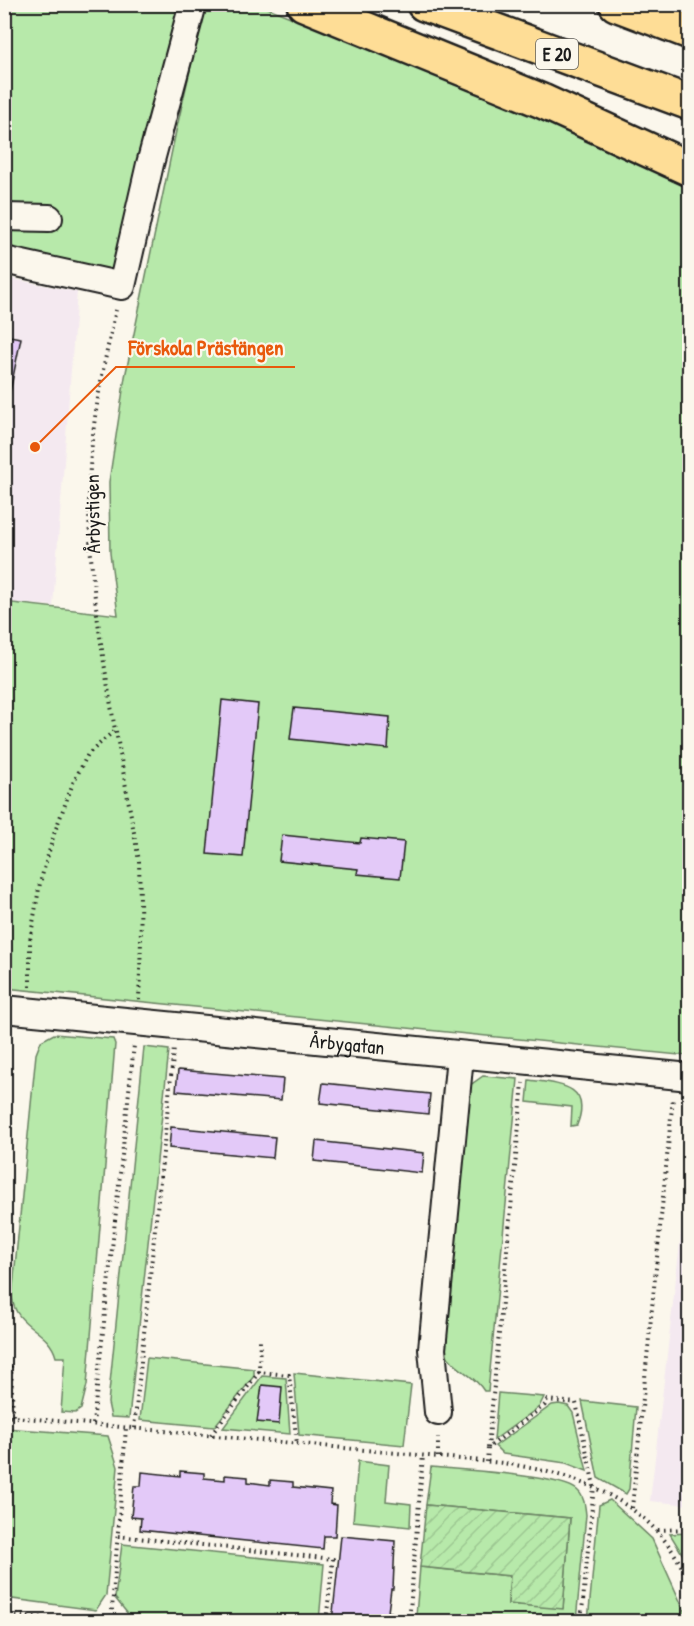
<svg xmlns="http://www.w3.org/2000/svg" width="694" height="1626" viewBox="0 0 694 1626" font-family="'Patrick Hand',sans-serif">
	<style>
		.built { fill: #f4e9f0 }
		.grass { fill: #b7e9aa; stroke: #6a8263; stroke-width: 1.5 }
		.garden { fill: url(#garden-furrows); stroke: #6a8263; stroke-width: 1.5 }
		.building { fill: #e3c9f8; stroke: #1c1c1c; stroke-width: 1.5 }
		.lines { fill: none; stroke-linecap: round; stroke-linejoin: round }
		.minor-casing { stroke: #1c1c1c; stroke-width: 30 }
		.highway-casing { stroke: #1c1c1c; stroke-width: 38 }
		.path { stroke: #1c1c1c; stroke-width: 4; stroke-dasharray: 1.5 4.5; stroke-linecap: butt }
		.minor { stroke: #fbf7ec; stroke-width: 26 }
		.highway { stroke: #fedd96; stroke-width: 33 }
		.labels { text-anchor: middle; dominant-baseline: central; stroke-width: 4.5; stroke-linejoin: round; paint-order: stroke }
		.shield { fill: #fbf7ec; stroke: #5f5e5a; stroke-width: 1.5 }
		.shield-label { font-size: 18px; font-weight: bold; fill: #1c1c1c }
		.street-label { font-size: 20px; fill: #1c1c1c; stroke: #fbf7ec }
		.leader { fill: none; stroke: #e8590c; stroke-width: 2 }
		.callout-dot { fill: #e8590c; stroke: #fbf7ec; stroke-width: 2 }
		.callout-label { font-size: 21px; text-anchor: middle; font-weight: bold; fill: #e8590c; stroke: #fbf7ec; stroke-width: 4.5; stroke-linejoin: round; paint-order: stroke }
	</style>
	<defs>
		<pattern id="garden-furrows" width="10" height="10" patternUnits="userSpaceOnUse" patternTransform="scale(1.5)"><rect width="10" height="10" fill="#b7e9aa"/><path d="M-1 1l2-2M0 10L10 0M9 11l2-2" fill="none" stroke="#9dc792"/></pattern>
	</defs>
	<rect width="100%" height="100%" fill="#fbf7ec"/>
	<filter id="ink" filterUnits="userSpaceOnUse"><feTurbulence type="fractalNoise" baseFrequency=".0167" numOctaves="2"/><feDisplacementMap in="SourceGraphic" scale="12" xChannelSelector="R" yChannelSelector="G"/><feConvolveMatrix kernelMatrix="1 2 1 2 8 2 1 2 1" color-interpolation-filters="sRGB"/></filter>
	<g filter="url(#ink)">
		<!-- built -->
		<path class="built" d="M4,277L77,292L53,606L5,602Z
			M689,1166L690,1505H689L650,1501Z"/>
		<!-- grass -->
		<path class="grass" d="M4,5H183L112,275L5,249Z
			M205,5H261L601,144L689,188V1056L5,988L4,602L118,615L110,553L109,482L125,377L176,131Z
			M54,1034L113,1039L115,1044L87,1385L81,1409L75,1413L61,1412L65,1357H56C49,1329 15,1328 12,1297L36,1054L41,1041Z
			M144,1047L169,1050L129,1418L111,1417L108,1403Z
			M483,1076L518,1079L488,1391H484C473,1373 455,1371 444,1350L469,1086Z
			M529,1080C557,1084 593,1084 577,1125L571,1126L572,1107L527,1102Z
			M147,1358L254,1369V1376L214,1427L140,1420Z
			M294,1373L411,1385L404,1445L299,1435Z
			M262,1376L286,1378L290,1434L223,1428Z
			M498,1393L544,1397L539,1407L494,1440Z
			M582,1401L636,1407L629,1489L626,1494L598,1478Z
			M559,1404L568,1406L573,1413L587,1471L566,1463L503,1454L495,1446L552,1405Z
			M5,1428L108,1436L118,1467L106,1595L96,1610L5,1598Z
			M358,1461L389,1465L386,1501L411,1504L410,1527L353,1521Z
			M431,1467C458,1470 560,1475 577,1490C584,1496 585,1505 586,1515L576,1621L420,1622L416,1616L420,1567L510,1576L508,1604L563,1608L570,1518L426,1505Z
			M610,1500L652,1539L689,1621H588L599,1505Z
			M689,1533H690L689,1565L670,1534Z
			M122,1544L324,1564L319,1621L157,1622L132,1619L115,1598Z"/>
		<!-- garden -->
		<path class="garden" d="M426,1505L570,1518L563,1609L508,1604L510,1576L420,1567Z"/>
		<!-- building -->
		<path class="building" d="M4,335L21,338L4,421Z
			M222,700L258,704L243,857L207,854Z
			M294,708L390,717L388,749L290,739Z
			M282,835L360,843L361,838L404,842L400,878L357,874L358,869L279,861Z
			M178,1070L283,1079L281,1100L176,1091Z
			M323,1083L430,1094L428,1114L320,1103Z
			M171,1127L275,1137L273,1158L169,1148Z
			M316,1141L424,1153L422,1173L314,1161Z
			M262,1385L282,1387L279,1424L257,1422Z
			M180,1471L204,1473V1478L225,1480V1475L248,1477V1482L270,1485V1480L293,1482V1487L331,1491L330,1504L337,1505L335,1536H324L323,1549L140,1530L141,1518L131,1517L134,1486H141L142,1472L180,1476Z
			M341,1536L395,1541L393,1589H391L388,1612H391L390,1622H332Z"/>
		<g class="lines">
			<!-- minor casing -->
			<g class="minor-casing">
				<g id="minor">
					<path d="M4,217L49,218"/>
					<path d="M4,260L122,286L150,164L193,4"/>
					<path id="s1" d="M4,1009L690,1077"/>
					<path d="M438,1412L432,1349L460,1056"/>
				</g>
			</g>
			<!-- highway casing -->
			<g class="highway-casing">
				<path id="highway" d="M304,4L542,101L690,169
					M424,4L690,103
					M616,4L690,32"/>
			</g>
			<!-- path -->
			<path class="path" d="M116,731L139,861L141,941L139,1000
				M30,987V940L40,883L54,834L73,783L88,754L115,730C100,639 83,546 91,454C95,405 105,358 116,310
				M11,1366L13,1417
				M259,1372L260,1338
				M4,1416L503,1463C582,1475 660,1504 690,1586
				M93,1424L134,1045
				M134,1428L174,1048
				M211,1435L259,1372L289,1375L297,1444
				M488,1448L523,1083
				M438,1457V1434
				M487,1462L488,1448L545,1405L547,1400L576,1403L594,1486L581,1622
				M632,1508L673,1097
				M658,1530L690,1529
				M118,1536L333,1559L326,1622
				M4,1614L83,1622
				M111,1622L126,1428
				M409,1622L423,1455"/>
			<!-- minor -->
			<use href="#minor" class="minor"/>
			<!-- highway -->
			<use href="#highway" class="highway"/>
		</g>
	</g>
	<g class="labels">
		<!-- shield labels -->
		<rect class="shield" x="536" y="39" width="42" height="30" rx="4.5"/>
		<g class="shield-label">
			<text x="557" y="54">E 20</text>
		</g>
		<!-- street labels -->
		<g class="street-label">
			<text transform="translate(92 514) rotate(-91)">Årbystigen</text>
			<text stroke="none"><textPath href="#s1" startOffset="345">Årbygatan</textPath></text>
		</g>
	</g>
	<!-- callouts -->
	<path class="leader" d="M35 447L116 367H295"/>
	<circle class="callout-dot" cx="35" cy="447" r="6"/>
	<g class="callout-label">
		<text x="206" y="355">Förskola Prästängen</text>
	</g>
	<!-- margin -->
	<rect width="694" height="1626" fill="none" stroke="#fbf7ec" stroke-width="24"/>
	<rect x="12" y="12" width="670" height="1602" fill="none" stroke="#1c1c1c" stroke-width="2" filter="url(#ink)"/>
</svg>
